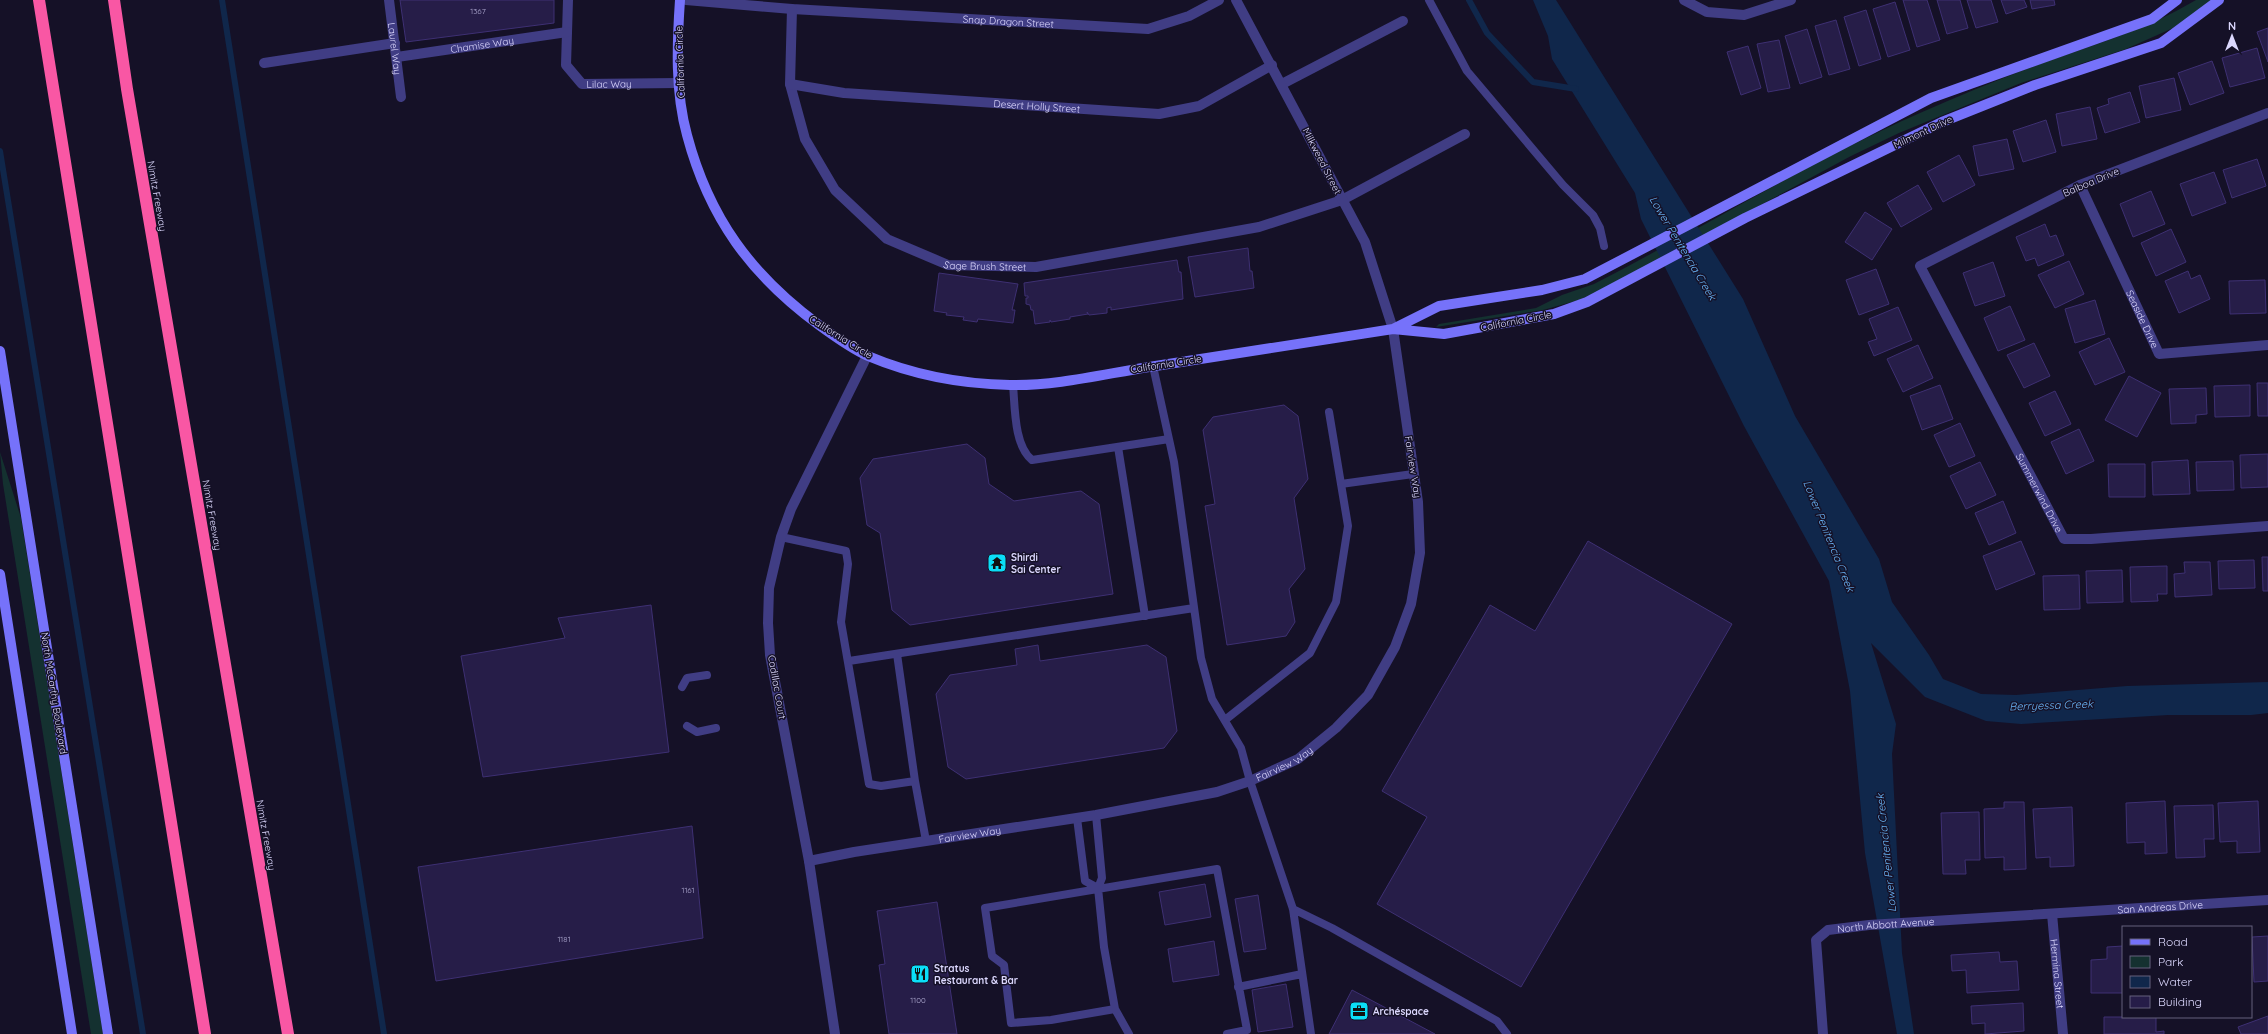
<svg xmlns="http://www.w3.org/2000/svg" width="2268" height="1034" viewBox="0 0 2268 1034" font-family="Quicksand,sans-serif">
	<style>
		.green { fill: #143130 }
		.water { fill: #10274b }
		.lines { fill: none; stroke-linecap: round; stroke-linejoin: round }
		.stream { stroke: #10274b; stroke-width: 6 }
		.building { fill: #261d48; stroke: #3e3073 }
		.lane { stroke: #403d84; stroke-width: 8 }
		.street { stroke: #403d84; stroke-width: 10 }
		.secondary { stroke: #7672fa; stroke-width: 10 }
		.highway { stroke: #f957a4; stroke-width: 12 }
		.labels { text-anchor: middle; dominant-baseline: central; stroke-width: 3; stroke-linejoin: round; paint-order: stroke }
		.number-label { font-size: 8px; fill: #aea9d0 }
		.street-label { font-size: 10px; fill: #dcd8fe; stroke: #151127 }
		.poi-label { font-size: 10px; font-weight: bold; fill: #dcd8fe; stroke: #151127; text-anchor: start }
		.water-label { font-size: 11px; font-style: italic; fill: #6ab7fa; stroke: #151127 }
	</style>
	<rect width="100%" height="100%" fill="#151127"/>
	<!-- green -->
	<path class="green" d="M2196,0H2215L2173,28L2126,49L2021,83L1899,133L1851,156L1622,280L1579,300L1543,310L1436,327L1439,324L1536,308L1562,295L1594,284C1703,228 1808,162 1920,113C1963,94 2007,76 2051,60C2103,42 2148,28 2196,0Z
		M0,452L21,518L103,1034H91L3,484Z"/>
	<!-- water -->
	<path class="water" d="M1533,0H1556L1743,299L1795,416L1879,559L1892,602L1929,655L1943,679L1981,694L2016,695L2127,686L2268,682V713L2251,715H2168L2021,724L1986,721L1925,697L1871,643L1896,724L1892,754L1902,953L1914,1034H1897L1865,853L1850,691L1829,581L1744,426L1641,219L1635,193L1552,59L1548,36Z"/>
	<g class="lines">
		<!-- stream -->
		<path class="stream" d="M222,0L384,1034
			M1469,0L1487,33L1533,82L1576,89
			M0,151L143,1034"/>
	</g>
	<!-- building -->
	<path class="building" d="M400,0H554V23L406,42Z
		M1903,0H1927L1940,40L1917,47Z
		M1937,0H1960L1968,28L1947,34Z
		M1967,0H1991L1998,22L1976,28Z
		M2001,0H2024L2027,7L2006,14Z
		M2030,0H2054L2055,5L2032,9Z
		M1895,2L1910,50L1888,57L1873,9Z
		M1866,10L1881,59L1859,66L1844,17Z
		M1836,20L1850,69L1829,75L1815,26Z
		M2268,28V62L2257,32Z
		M1807,29L1822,77L1800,84L1785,36Z
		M1779,40L1790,88L1768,92L1757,44Z
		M1748,46L1761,88L1741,95L1727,52Z
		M2257,48L2265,78L2230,87L2222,58Z
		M2212,61L2224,93L2190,105L2178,73Z
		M2174,78L2181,110L2146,118L2139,86Z
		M2130,92L2140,122L2105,133L2097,108L2109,104L2108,99Z
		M2090,107L2097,139L2062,146L2056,114Z
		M2046,120L2056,152L2023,162L2013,131Z
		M2007,139L2014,169L1979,176L1973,146Z
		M1959,155L1975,185L1943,202L1927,172Z
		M2257,159L2266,186L2232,198L2223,170Z
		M2214,172L2226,203L2192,216L2180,184Z
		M1918,185L1932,209L1901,227L1887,203Z
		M2151,191L2165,224L2133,237L2120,204Z
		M1865,212L1892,229L1872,260L1845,242Z
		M2045,224L2050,237L2056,235L2064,255L2038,266L2035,258L2026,261L2016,237Z
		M2171,229L2186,262L2156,276L2141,243Z
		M1248,248L1250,271H1252L1254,288L1195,297L1188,257Z
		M1177,260L1179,272H1181L1183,299L1111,310V307L1107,308V313L1089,315L1087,312L1088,314L1070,317V319L1051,322L1050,320V322L1035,324L1033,310H1031L1030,305L1026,304V298H1028V296H1025L1024,283Z
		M2069,261L2084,294L2055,308L2038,275Z
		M1993,262L2005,296L1975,306L1963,273Z
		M1876,269L1889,304L1859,315L1846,280Z
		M2188,271L2191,279L2200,275L2210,299L2179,313L2165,281Z
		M939,273L1018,284L1012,310H1015L1013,323L978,319L977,322L963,320L964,317L946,315L947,313L934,311Z
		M2265,280L2266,313L2230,314L2229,281Z
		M2095,300L2105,334L2075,343L2065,309Z
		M2010,306L2025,340L1998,351L1984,318Z
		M1898,307L1912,340L1874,356L1868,342L1877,339L1869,319Z
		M2109,338L2125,372L2095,385L2079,352Z
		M2034,343L2050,376L2024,388L2007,355Z
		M1918,345L1933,378L1903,392L1887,359Z
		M2129,376L2161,393L2137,437L2105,420Z
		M2257,383H2268V416H2258Z
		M1940,385L1953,419L1922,430L1910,396Z
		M2250,385V416L2215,417L2214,386Z
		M2206,388L2207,414L2196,415V423L2171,424L2169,389Z
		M2055,391L2071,424L2045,436L2029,403Z
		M1284,405L1298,416L1308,479L1294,498L1305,569L1289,589L1295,622L1286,636L1227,645L1205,506L1215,504L1203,430L1213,417Z
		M1960,423L1975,456L1949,467L1934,435Z
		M2079,429L2094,461L2066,474L2051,442Z
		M967,444L985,458L989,484L1014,501L1081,491L1099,504L1113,594L910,625L892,610L880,533L867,525L860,478L873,459Z
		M2268,454V487L2241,488L2240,455Z
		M2188,460L2190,494L2153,495L2152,462Z
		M2233,461L2234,490L2197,491L2196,462Z
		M1980,462L1996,495L1966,509L1950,476Z
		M2108,464H2145V497H2109Z
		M2003,501L2016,533L1989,545L1975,513Z
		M1588,541L1732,624L1521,987L1377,904L1427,817L1382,791L1490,605L1535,631Z
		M2021,541L2035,574L1996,590L1983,556Z
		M2262,557H2268V591H2263Z
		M2254,560L2255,588L2219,589L2218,561Z
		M2184,562H2210L2212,595L2175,597L2174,574L2185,573Z
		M2167,566V594H2157L2158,601L2131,602L2130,567Z
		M2122,570L2123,602L2087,603L2086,571Z
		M2079,575L2080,609L2044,610L2043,576Z
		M651,605L669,752L483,777L461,656L565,638L558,618Z
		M1038,645L1040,661L1147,645L1166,657L1177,731L1164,748L966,779L948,767L936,694L950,675L1017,665L1015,649Z
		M2165,801L2167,853L2145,854V842L2127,843L2126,803Z
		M2258,801L2260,852L2237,853V841L2220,842L2218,803Z
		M2004,802H2024L2026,869L2004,870V857L1985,858L1984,809L2004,808Z
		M2213,805L2214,839H2204L2205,857L2176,858L2174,806Z
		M2072,807L2074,866L2050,867V857L2036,858L2033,809Z
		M1979,812L1980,860H1965L1966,874H1943L1941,813Z
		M692,826L703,938L436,981L418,867Z
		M1205,884L1211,917L1165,925L1159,892Z
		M1258,895L1266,949L1244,952L1235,899Z
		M937,902L957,1034H889L879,965L885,964L877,911Z
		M2268,936V981L2254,982L2252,937Z
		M1214,941L1219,975L1173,982L1168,949Z
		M2123,946V993H2091V960L2107,959V947Z
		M1999,952L2000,962L2017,961L2019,990L1967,993L1966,970L1952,971L1951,955Z
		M1286,984L1293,1027L1258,1032L1252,990Z
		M1352,990L1435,1034H1329Z
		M2023,1003L2024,1031L1985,1034V1023L1972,1024L1971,1006Z
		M2268,1016V1034H2241L2238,1027Z
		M2104,1017H2156V1032L2164,1031V1034H2104Z"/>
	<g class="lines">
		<!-- lane -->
		<path class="lane" d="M1429,0L1467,71L1563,185L1593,215L1600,228L1604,246
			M1153,366L1174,462L1201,658L1212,699L1241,748L1250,781L1293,909L1311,1034
			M1013,385C1015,407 1014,446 1032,460L1169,439
			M1118,447L1145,616
			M1341,484L1413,474
			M781,537L846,551L848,564L841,622L869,784L881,786L915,781L926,841
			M897,654L915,781
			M849,661L1194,608
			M682,687L687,678L707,675
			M1225,720L1310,653L1336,602L1348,526L1329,412
			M687,726L697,732L716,728
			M1096,815L1102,878L1098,888L1104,947L1115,1009L1129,1034
			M1077,818L1085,881L1098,888
			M1293,909L1332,928L1497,1021L1507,1034
			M1238,987L1302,974
			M1115,1009L1051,1020L1011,1023L1004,965L992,956L985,908L1217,869L1247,1030L1227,1034"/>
		<!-- street -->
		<g class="street">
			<path id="s1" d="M389,0L401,97"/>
			<path id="s2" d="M568,0L566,65L582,84L679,83"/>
			<path id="s3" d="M686,0L792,9L1148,29L1189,16L1219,0"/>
			<path d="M1684,0L1707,12L1744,15L1791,0"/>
			<path id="s4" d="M792,9L790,84L805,139L835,190L887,239L948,265L1036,267L1259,227L1342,200L1465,134"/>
			<path id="s5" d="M397,57L567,32"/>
			<path d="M264,63L395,43"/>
			<path id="s6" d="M790,84L844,93L1159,114L1199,106L1272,65"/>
			<path d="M1282,84L1403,21"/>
			<path id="s7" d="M2268,113L2080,185L1920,266L2064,539H2091L2268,526"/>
			<path id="s8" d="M2080,185L2159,354L2268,345"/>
			<path id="s9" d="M809,861L854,852L1096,815L1217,792L1250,781L1298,759L1336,728L1368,695L1395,647L1411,604L1420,553L1418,502L1393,329L1365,242L1236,0"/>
			<path id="s10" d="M2052,914L2063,1034"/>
			<path d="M835,1034L809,861L770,655L768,623L769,588L781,537L791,509L867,356"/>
			<path id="s11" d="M1823,1034L1816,940L1828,930L1869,925L2268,900"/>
		</g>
		<!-- secondary -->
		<path class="secondary" d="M680,0C677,44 675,92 687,135C709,218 751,275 819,325C834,336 852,349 868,356C913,375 962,384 1010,385C1056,386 1104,374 1149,367C1231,354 1312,342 1393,329L1444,334L1554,314L1587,302L1745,218L1942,122L2035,85L2161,43L2219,0
			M1393,329L1439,306L1542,290L1585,279L1931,98L2152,19L2177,0
			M0,351L108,1034
			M0,574L72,1034"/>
		<!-- highway -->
		<path class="highway" d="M39,0L205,1034
			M114,0L127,89L288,1034"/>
	</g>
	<!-- icons -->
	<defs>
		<g id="temple-square" transform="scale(1)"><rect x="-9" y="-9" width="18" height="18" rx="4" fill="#0bdef7" stroke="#151127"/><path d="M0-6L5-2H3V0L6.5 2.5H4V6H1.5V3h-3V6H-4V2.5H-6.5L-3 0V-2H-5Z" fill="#111"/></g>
		<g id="restaurant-square" transform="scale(1)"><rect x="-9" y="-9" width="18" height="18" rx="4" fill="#0bdef7" stroke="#151127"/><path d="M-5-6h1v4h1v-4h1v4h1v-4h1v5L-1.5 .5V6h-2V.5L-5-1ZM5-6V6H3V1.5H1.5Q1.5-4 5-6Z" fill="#111"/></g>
		<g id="office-square" transform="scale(1)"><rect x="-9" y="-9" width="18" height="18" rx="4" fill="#0bdef7" stroke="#151127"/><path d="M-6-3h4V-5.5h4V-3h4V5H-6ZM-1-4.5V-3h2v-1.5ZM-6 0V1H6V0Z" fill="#111"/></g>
	</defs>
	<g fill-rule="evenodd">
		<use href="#temple-square" x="997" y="563"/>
		<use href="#restaurant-square" x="920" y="974"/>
		<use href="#office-square" x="1359" y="1011"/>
	</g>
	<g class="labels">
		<!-- number labels -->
		<g class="number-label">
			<text x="478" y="11">1367</text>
			<text x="688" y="890">1161</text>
			<text x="564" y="939">1181</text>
			<text x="918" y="1000">1100</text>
		</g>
		<!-- street labels -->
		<g class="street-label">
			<text stroke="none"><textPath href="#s3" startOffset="323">Snap Dragon Street</textPath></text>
			<text stroke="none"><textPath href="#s5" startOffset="86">Chamise Way</textPath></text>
			<text stroke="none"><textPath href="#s1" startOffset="49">Laurel Way</textPath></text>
			<text transform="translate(680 62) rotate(-92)">California Circle</text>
			<text stroke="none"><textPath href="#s2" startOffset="117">Lilac Way</textPath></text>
			<text stroke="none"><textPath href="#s6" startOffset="248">Desert Holly Street</textPath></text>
			<text transform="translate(1923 132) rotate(-25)">Milmont Drive</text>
			<text transform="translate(1322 161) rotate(63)">Milkweed Street</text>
			<text transform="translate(2091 182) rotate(-23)">Balboa Drive</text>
			<text transform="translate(157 196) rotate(80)">Nimitz Freeway</text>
			<text stroke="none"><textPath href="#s4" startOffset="366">Sage Brush Street</textPath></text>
			<text stroke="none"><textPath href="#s8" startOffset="148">Seaside Drive</textPath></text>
			<text transform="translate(1516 321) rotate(-11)">California Circle</text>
			<text transform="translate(841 337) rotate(32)">California Circle</text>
			<text transform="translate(1166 364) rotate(-9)">California Circle</text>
			<text transform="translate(1413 467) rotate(81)">Fairview Way</text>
			<text stroke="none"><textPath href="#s7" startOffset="637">Summerwind Drive</textPath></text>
			<text transform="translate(212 515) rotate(80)">Nimitz Freeway</text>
			<text transform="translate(777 687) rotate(80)">Cadillac Court</text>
			<text transform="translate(54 693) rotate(81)">North McCarthy Boulevard</text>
			<text stroke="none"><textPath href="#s9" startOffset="487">Fairview Way</textPath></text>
			<text stroke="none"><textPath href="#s9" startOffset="163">Fairview Way</textPath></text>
			<text transform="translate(266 835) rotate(80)">Nimitz Freeway</text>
			<text stroke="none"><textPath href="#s11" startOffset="443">San Andreas Drive</textPath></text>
			<text stroke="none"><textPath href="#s11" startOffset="168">North Abbott Avenue</textPath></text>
			<text stroke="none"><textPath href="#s10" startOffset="60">Hermina Street</textPath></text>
		</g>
		<!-- poi labels -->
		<g class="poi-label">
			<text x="1011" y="557">Shirdi<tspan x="1011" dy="12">Sai Center</tspan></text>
			<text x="934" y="968">Stratus<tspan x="934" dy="12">Restaurant &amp; Bar</tspan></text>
			<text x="1373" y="1011">Archéspace</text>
		</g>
		<!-- water labels -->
		<g class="water-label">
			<text transform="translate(1683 248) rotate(59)">Lower Penitencia Creek</text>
			<text transform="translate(1829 536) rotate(68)">Lower Penitencia Creek</text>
			<text transform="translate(2051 705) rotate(-2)">Berryessa Creek</text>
			<text transform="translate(1886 853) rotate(-96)">Lower Penitencia Creek</text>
		</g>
	</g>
	<!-- legend -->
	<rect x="2122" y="926" width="130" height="92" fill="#151127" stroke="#65617d"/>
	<rect x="2130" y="939" width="20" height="6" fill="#7672fa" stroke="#65617d"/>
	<text x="2158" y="946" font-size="12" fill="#dcd8fe">Road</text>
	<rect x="2130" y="956" width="20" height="12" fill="#143130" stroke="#65617d"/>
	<text x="2158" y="966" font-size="12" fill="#dcd8fe">Park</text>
	<rect x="2130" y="976" width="20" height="12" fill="#10274b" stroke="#65617d"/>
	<text x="2158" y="986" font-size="12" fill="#dcd8fe">Water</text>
	<rect x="2130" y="996" width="20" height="12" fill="#261d48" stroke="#65617d"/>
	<text x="2158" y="1006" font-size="12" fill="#dcd8fe">Building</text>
	<!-- north arrow -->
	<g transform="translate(2232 36)" stroke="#151127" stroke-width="3" paint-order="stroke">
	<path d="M0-3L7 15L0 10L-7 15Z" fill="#dcd8fe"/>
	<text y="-6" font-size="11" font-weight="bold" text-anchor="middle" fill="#dcd8fe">N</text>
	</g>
</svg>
